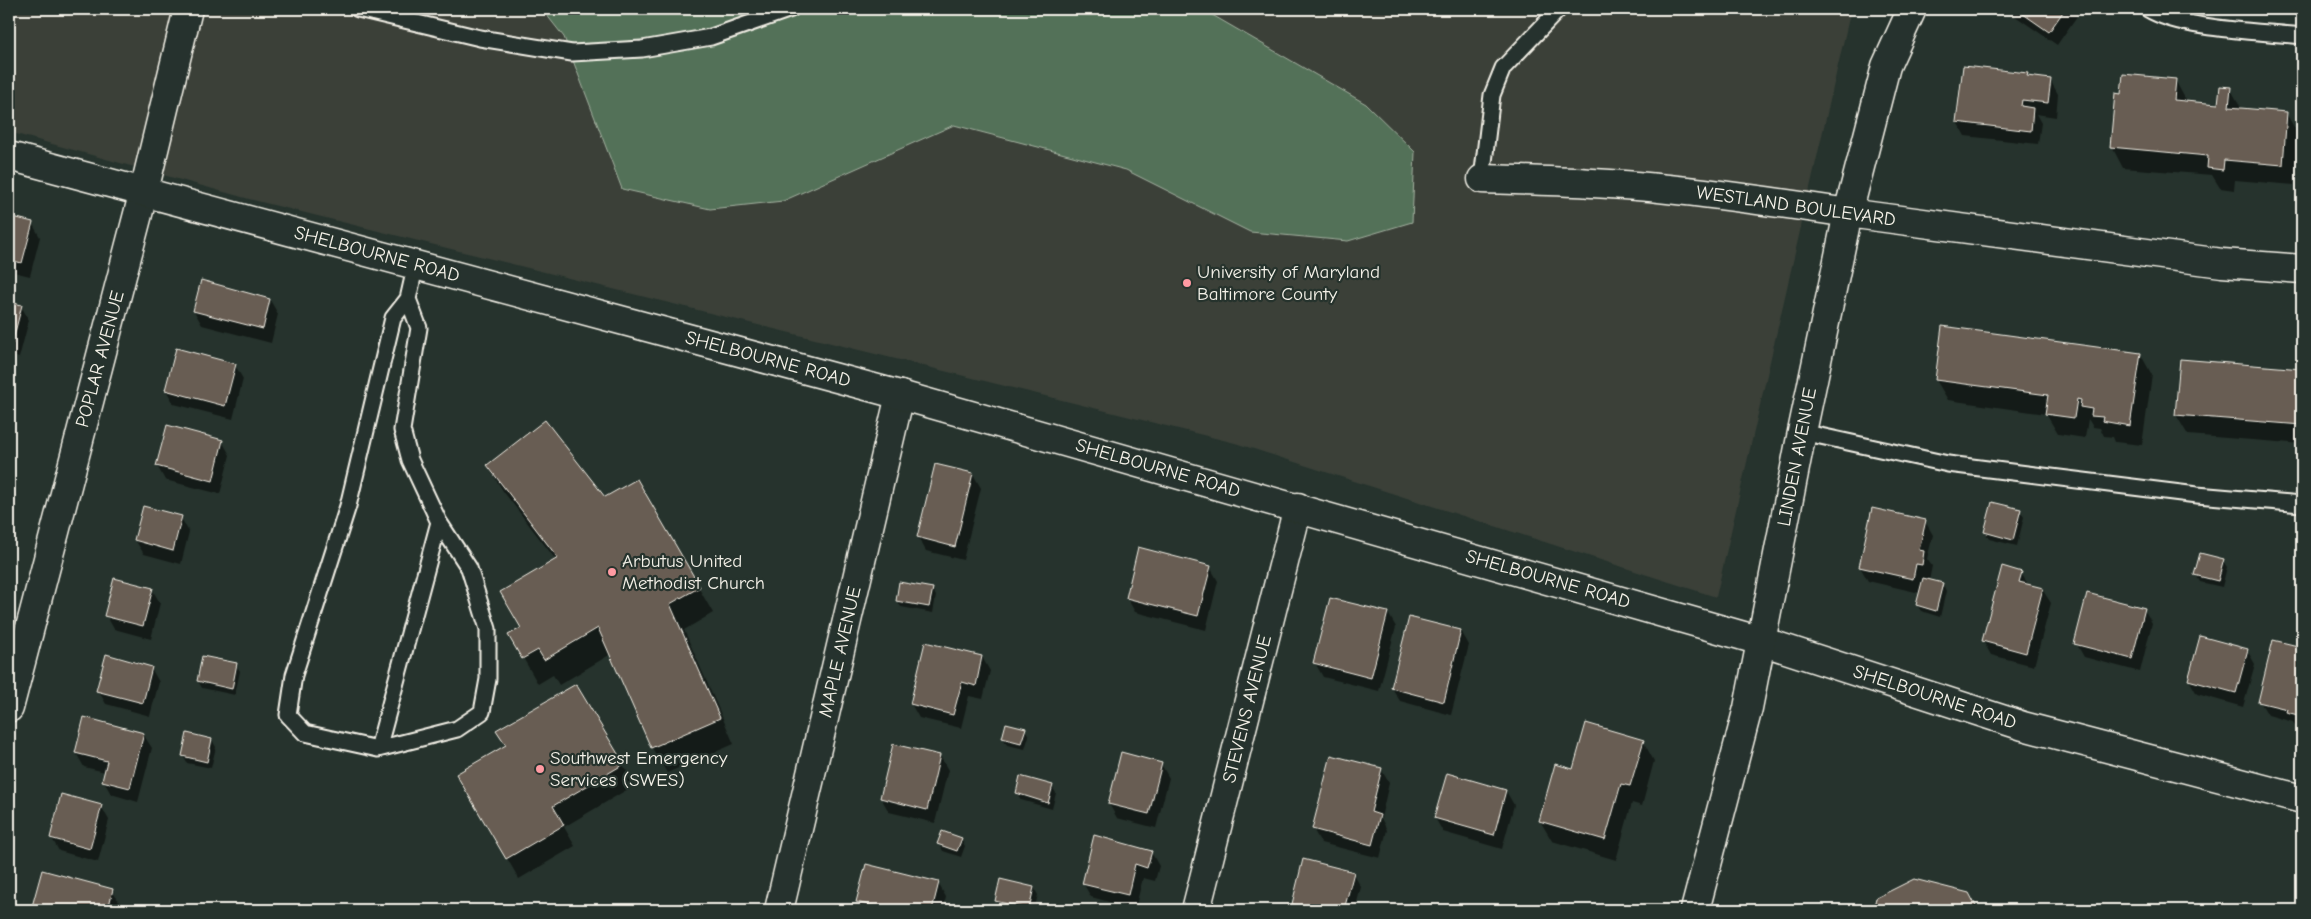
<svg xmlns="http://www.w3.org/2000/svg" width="2311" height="919" viewBox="0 0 2311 919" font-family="'Comic Neue',sans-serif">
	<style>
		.built { fill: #3a4038 }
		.green { fill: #537159; stroke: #a4b1a0 }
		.shadow { fill: #0007 }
		.building { fill: #685d52; stroke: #f4f1e8 }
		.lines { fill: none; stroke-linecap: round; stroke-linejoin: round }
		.lane-casing { stroke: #f4f1e8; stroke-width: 19 }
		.street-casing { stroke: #f4f1e8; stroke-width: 31 }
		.secondary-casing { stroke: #f4f1e8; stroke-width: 31 }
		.lane { stroke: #26332d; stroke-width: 15 }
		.street { stroke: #26332d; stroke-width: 28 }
		.secondary { stroke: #26332d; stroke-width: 28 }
		.poi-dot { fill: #ff9aa2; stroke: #26332d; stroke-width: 2 }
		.labels { text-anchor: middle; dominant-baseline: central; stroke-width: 4.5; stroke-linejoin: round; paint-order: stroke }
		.street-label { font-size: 19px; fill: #f4f1e8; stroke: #26332d }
		.poi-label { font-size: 19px; fill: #f4f1e8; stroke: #26332d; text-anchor: start }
	</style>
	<rect width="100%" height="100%" fill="#26332d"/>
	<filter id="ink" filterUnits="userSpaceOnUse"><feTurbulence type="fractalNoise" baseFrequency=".02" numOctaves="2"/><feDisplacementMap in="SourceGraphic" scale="10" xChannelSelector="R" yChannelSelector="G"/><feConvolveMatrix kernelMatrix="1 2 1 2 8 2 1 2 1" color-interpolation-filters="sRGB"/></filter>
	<g filter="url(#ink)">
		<!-- built -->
		<path class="built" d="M9,9H1851L1716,597L1235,443L249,199L9,132Z"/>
		<!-- green -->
		<path class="green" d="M542,9H1202L1366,104L1415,152L1412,222L1348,241L1250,232L1126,170L954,125L783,201L710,209L622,189L564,37Z"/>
		<!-- shadow -->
		<path class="shadow" d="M2005,9H2082L2057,45Z
			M2027,74L2029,77L2050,80L2058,94L2056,117L2036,114L2041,123L2038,144L1965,136L1957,122Z
			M2175,80L2187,102L2220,105L2230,88L2242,109L2286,113L2298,134L2294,185L2235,180L2234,190L2220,188L2212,175L2123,168L2112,147L2116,95H2122Z
			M9,217L32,223L40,237L30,276L9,271Z
			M270,300L278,314L271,343L202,325L194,311Z
			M9,303L21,306L29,320L19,358L9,355Z
			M2141,355L2152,375L2142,445L2115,442L2113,437L2104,436L2100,428L2093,427L2088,419L2085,438L2058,434L2046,414L1948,400L1936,380Z
			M2181,361L2302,370V444L2188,435L2176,415Z
			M235,365L243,379L233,419L174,404L166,390Z
			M222,441L230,455L220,494L165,480L157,466Z
			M488,466L605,499L637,480L713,613L684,630L734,744L667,773L652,748L611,654L559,685L553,675L538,684L510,635L522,628L556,560L503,491Z
			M973,474L981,488L963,560L926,551L918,537Z
			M2020,510L2024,517L2017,546L1989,539L1985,532Z
			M181,518L189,532L181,564L144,554L135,540Z
			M1925,521L1933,535L1927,559L1932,566L1929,581L1943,584L1946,591L1940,617L1921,611L1917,605L1920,593L1868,581L1860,567Z
			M2223,561L2227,567L2222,587L2200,582L2196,575Z
			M1210,567L1218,581L1206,630L1135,612L1127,598Z
			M2021,573L2029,586L2042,589L2051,603L2034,666L1991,655L1983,641Z
			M152,589L160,603L151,639L114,629L106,615Z
			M932,589L936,596L933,613L901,607L897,600Z
			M2144,609L2152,623L2140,672L2084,657L2076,643Z
			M1388,613L1396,627L1379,691L1323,677L1315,663Z
			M1410,618L1461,631L1469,645L1451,715L1400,701L1392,688Z
			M2274,642L2302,648V727L2295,726L2293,722L2268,715L2260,702Z
			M2247,650L2255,664L2243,707L2197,694L2189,680Z
			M982,657L990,671L983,699L969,696L961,728L919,718L911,704Z
			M236,665L240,671L235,695L202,688L198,681Z
			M151,668L159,682L150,716L106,704L98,690Z
			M576,685L635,785L564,827L575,846L519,879L458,774L507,746Z
			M1025,729L1029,736L1025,749L1007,745L1003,738Z
			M143,734L152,748L138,802L111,794L103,780L105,772L84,767L76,753Z
			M212,740L216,747L211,768L187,763L183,756Z
			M1643,741L1654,761L1642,806L1632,803L1616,860L1552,841L1540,821L1574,770Z
			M940,756L948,770L935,823L889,812L881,798Z
			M1161,764L1169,778L1156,828L1117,818L1109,804Z
			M1381,769L1389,783L1381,818L1387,830L1380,858L1321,843L1313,829Z
			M1021,778L1052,786L1056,793L1052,809L1021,800L1017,793Z
			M1506,791L1514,805L1502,849L1443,832L1435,818Z
			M101,806L109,820L98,862L59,851L51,837Z
			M961,839L965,846L961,857L943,851L939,844Z
			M1151,852L1159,866L1155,881L1143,878L1135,909L1091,897L1083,883Z
			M43,872L112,890L120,904L119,910H32Z
			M1353,873L1361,887L1355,910H1297L1293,904Z
			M938,883L946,897L943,910H862L857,902Z
			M1034,888L1038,895L1034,910H1013L1000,907L996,901Z
			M1968,894L1977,910H1874L1877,899Z"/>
		<!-- building -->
		<path class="building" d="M2016,9H2065L2049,32Z
			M1963,66L2028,73L2027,76L2051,79L2048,103L2022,100L2021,106L2033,108L2031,131L1956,122Z
			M2123,74L2176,79L2174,100L2218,104L2220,86L2231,87L2229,107L2287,112L2283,165L2224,160L2223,170L2207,168L2208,156L2110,147L2115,93L2121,94Z
			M9,216L33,222L22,263L9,260Z
			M201,280L270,299L263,329L193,311Z
			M9,302L22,305L12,344H9Z
			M1942,326L2141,353L2130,426L2102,421L2103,417L2091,416L2092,409L2080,407L2081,400L2077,399L2074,418L2045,414L2048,395L1935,380Z
			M176,348L236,364L225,406L165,390Z
			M2180,359L2302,369V425L2175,415Z
			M545,420L605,497L637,479L700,587L670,604L720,718L651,748L598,628L544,660L538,650L522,659L508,635L521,628L500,592L558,558L487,465Z
			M167,425L223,440L213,481L156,466Z
			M935,464L973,473L955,547L917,537Z
			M1992,502L2021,509L2013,540L1984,532Z
			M143,506L182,516L173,551L134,540Z
			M1872,508L1926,520L1919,550L1924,551L1922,565L1916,564L1913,579L1859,567Z
			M1138,547L1211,566L1198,616L1126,598Z
			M2200,553L2224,559L2218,581L2194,575Z
			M2002,566L2022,572L2019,582L2043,588L2026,653L1982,641Z
			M114,578L153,588L143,626L104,616Z
			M1923,578L1943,583L1936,611L1916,605Z
			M899,582L933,588L929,607L896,601Z
			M2087,593L2145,608L2132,659L2074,644Z
			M1330,598L1388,612L1371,678L1313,663Z
			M1409,617L1461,630L1444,702L1391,688Z
			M2200,636L2248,649L2236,693L2188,680Z
			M2273,640L2302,647V716L2286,712L2287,709L2258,702Z
			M925,642L982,656L976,686L962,682L953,715L910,704Z
			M106,654L152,667L143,703L96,691Z
			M202,656L237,663L232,689L197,681Z
			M576,684L624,764L553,806L564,825L506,859L456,774L506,745L496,730Z
			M84,717L144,733L130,788L102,781L107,761L75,753Z
			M1006,723L1026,728L1021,743L1002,738Z
			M1586,723L1644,740L1630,786L1621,784L1605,840L1539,821L1555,764L1573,769Z
			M187,733L212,739L207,762L182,756Z
			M893,744L940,755L927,810L880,798Z
			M1121,752L1162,763L1149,814L1108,804Z
			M1331,755L1382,768L1371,812L1380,815L1372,845L1312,829Z
			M1447,773L1506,790L1494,835L1434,818Z
			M1020,776L1053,785L1048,803L1016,793Z
			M61,794L102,805L90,849L50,838Z
			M942,831L962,838L957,851L937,844Z
			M1094,835L1152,851L1147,868L1135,864L1128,895L1082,884Z
			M1303,859L1354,872L1344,910H1317L1292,904Z
			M866,864L939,882L932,910H890L856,902Z
			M42,870L113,889L108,910H31Z
			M1000,879L1034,887L1029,909L995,901Z
			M1914,879L1969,893L1978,910H1873L1876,898Z"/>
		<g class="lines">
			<!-- lane casing -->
			<g class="lane-casing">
				<path id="lane" d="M358,9L480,38L572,53L642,49L711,37L791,9
					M2148,9C2183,30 2259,31 2302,36
					M1482,179L1492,95L1503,68L1559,9
					M408,299L419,328L402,430L410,460L439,522L469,568L488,629V679L482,712L457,729L378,749L305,733L288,715L294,675L348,506L393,318L408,299L416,264
					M1802,432L1948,464L2197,495L2302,504
					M378,749L439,522"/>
			</g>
			<!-- street casing -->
			<g class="street-casing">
				<path id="street" d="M1482,179C1544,181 1606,182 1668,189C1728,195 1788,204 1848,213L1886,66L1912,9
					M1761,641L2023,726L2302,799
					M9,708L144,191
					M779,910L900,395
					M1196,910L1298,507"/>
			</g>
			<!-- secondary casing -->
			<g class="secondary-casing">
				<path id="secondary" d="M9,156L900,395L1761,641
					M144,191L188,9
					M1695,910L1748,708L1802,432L1848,213L2222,263L2302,269"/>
			</g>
			<!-- lane -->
			<use href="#lane" class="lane"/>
			<!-- street -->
			<use href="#street" class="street"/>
			<!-- secondary -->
			<use href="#secondary" class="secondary"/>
		</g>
	</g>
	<!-- markers -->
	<g class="poi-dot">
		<circle cx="1187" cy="283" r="5"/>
		<circle cx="612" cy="572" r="5"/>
		<circle cx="540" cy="769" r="5"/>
	</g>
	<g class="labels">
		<!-- street labels -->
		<g class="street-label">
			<text transform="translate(1796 206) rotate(8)">WESTLAND BOULEVARD</text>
			<text transform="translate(377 254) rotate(15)">SHELBOURNE ROAD</text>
			<text transform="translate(100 359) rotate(-75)">POPLAR AVENUE</text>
			<text transform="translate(768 359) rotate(15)">SHELBOURNE ROAD</text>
			<text transform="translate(1797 457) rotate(-79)">LINDEN AVENUE</text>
			<text transform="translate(1158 468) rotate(16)">SHELBOURNE ROAD</text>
			<text transform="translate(1548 579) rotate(16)">SHELBOURNE ROAD</text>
			<text transform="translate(840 652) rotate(-77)">MAPLE AVENUE</text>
			<text transform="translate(1935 697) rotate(18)">SHELBOURNE ROAD</text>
			<text transform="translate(1247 709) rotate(-76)">STEVENS AVENUE</text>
		</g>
		<!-- poi labels -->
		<g class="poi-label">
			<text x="1197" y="272">University of Maryland<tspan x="1197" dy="22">Baltimore County</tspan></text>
			<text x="622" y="561">Arbutus United<tspan x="622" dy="22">Methodist Church</tspan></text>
			<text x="550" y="758">Southwest Emergency<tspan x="550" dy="22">Services (SWES)</tspan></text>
		</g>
	</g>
	<!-- margin -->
	<rect width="2311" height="919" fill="none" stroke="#26332d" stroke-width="30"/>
	<rect x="15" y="15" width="2281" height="889" fill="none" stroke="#f4f1e8" stroke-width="2" filter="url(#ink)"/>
</svg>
